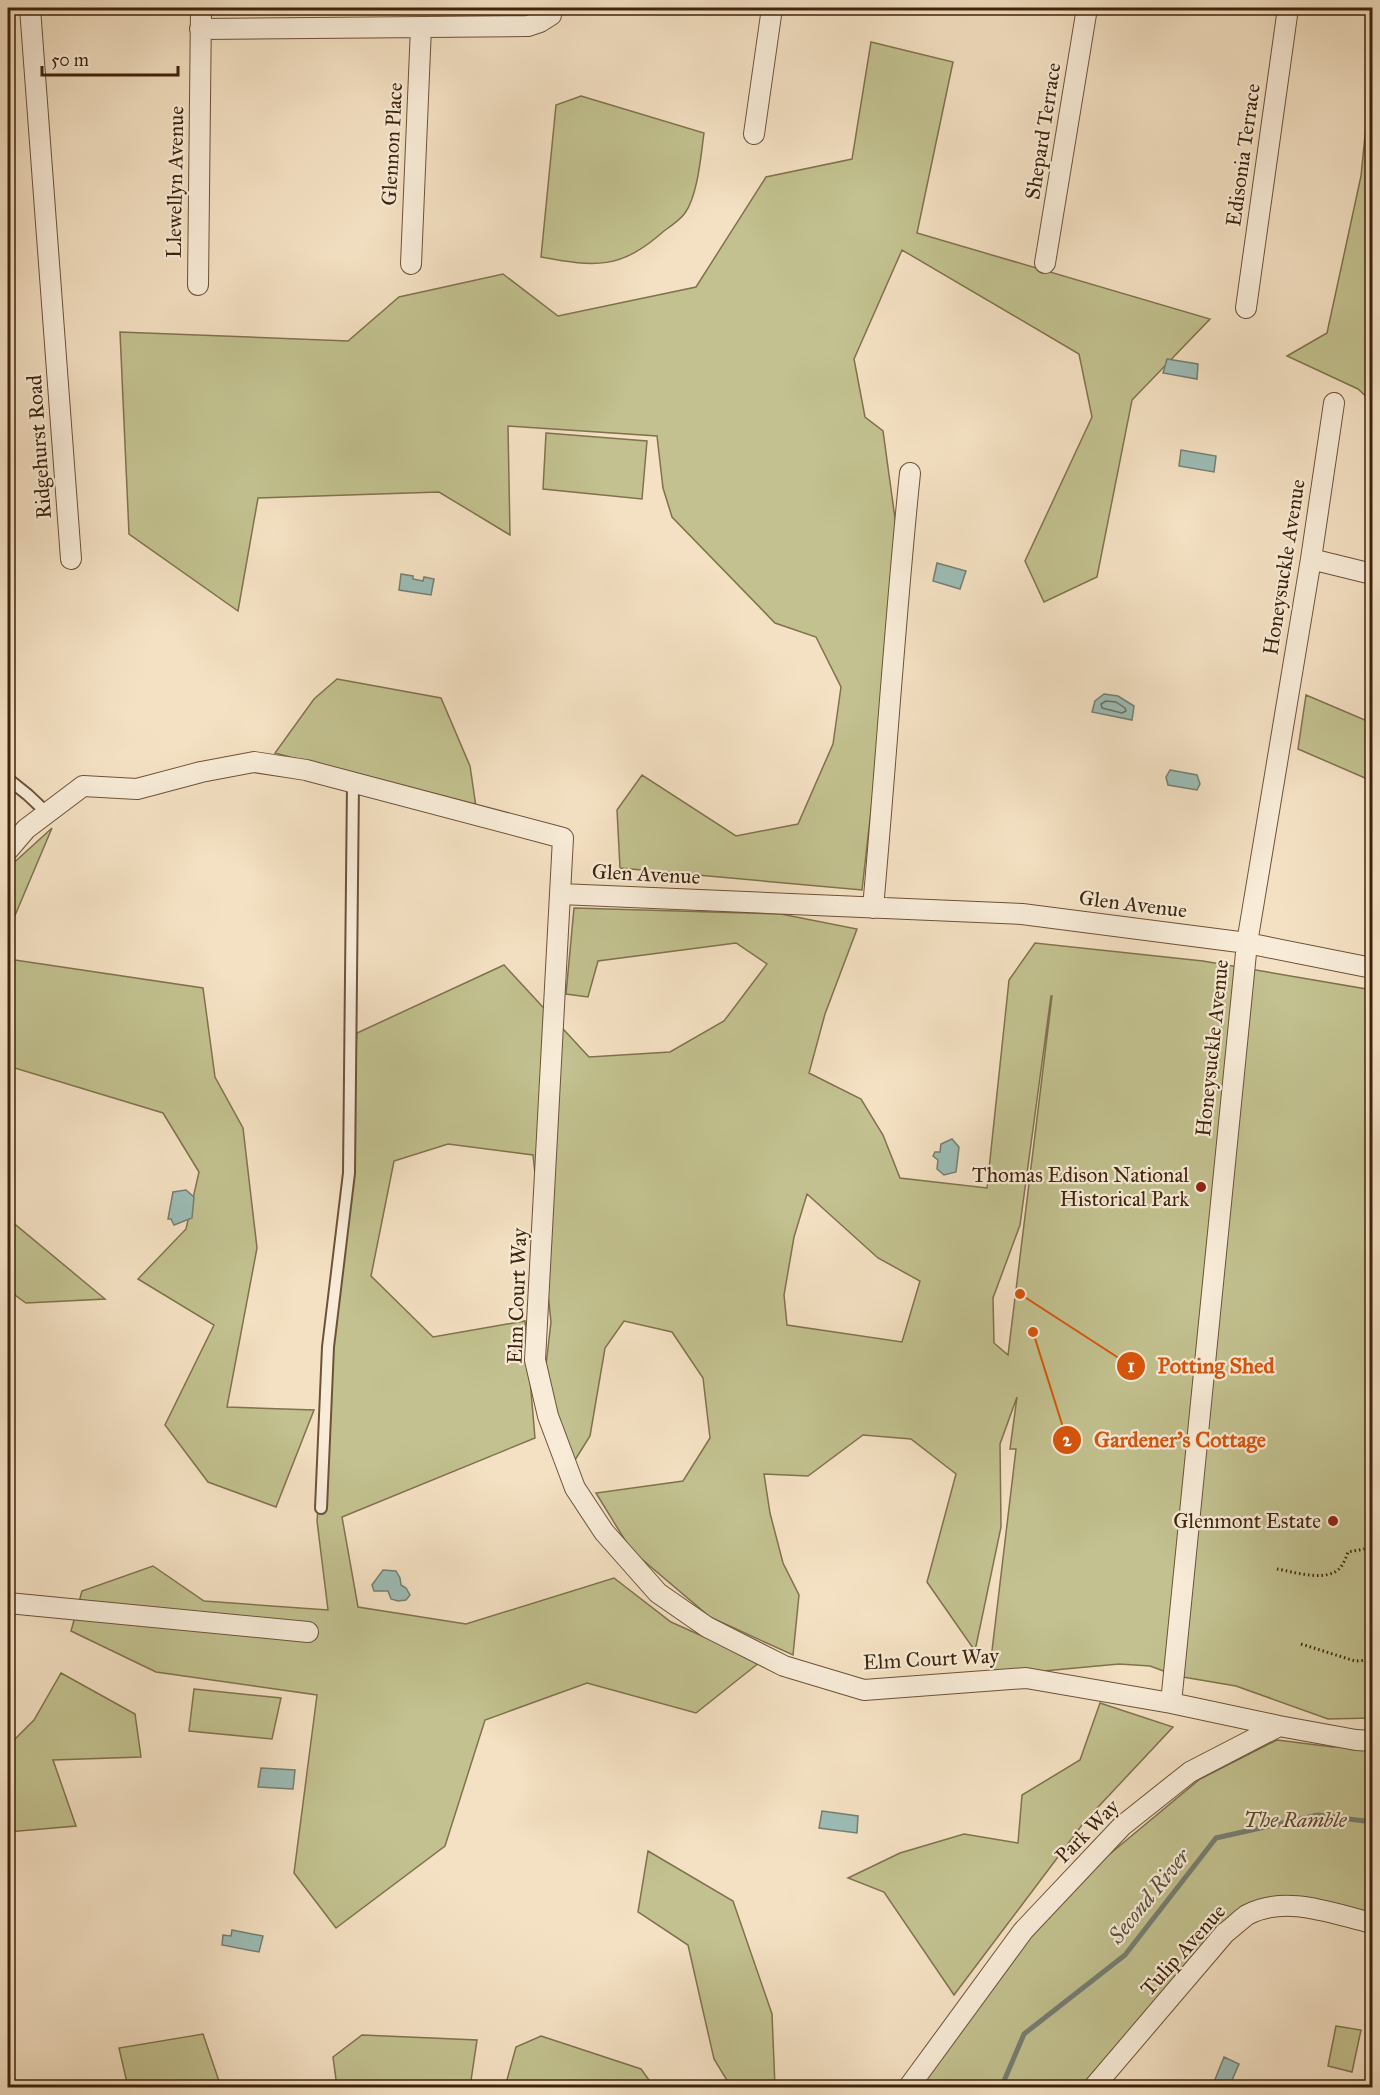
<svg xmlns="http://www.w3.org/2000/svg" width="1380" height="2095" viewBox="0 0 1380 2095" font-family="'IM FELL Great Primer',serif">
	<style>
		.green { fill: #c2c18f; stroke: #80724d; stroke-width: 1.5; fill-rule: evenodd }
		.water { fill: #9cbdb7; stroke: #767f72; stroke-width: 1.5 }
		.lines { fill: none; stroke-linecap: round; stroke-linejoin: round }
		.shore { stroke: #6d7061; stroke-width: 1.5 }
		.stream { stroke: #767f72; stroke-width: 5 }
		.lane-casing { stroke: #6c5239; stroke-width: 14 }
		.street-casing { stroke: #6c5239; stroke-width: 22 }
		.path { stroke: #3e230b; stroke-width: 3; stroke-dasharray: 1.5 3; stroke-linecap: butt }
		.lane { stroke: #f8ecd8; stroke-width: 10 }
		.street { stroke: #f8ecd8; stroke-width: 20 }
		.poi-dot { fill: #8f2418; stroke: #f8ecd8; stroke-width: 2 }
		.labels { text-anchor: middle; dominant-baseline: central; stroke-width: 4.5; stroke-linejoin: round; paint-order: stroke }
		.street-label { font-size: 21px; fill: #3e230b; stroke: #f8ecd8 }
		.poi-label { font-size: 21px; fill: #3e230b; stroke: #f8ecd8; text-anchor: end }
		.park-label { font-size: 21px; font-style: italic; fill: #5f4a2c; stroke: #f8ecd8 }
		.water-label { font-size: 22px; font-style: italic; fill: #5a513f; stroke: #f8ecd8 }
		.leader { fill: none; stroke: #d7540c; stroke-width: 2 }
		.callout-dot { fill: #d7540c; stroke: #f8ecd8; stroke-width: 2 }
		.mark-label { font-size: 18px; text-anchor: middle; font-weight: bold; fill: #fff }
		.callout-label { font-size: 22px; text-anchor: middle; font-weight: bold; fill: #d7540c; stroke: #f8ecd8; stroke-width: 4.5; stroke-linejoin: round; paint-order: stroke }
	</style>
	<rect width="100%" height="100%" fill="#f4e1c3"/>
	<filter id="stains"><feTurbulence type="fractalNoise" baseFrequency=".00333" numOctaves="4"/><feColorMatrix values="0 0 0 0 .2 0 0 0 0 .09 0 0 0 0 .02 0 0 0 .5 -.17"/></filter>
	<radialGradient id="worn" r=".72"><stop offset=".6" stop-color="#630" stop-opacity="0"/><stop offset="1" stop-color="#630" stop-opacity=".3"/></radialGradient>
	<!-- green -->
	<path class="green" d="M871,42L953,62L917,233L1210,319L1132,400L1097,577L1044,602L1025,561L1092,417L1079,354L902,250L854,359L865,417L883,431L900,555L862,890L620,868L617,810L642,775L736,836L798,824L833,744L841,687L816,637L775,623L672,517L663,488L657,436L508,426L510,535L439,492L258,498L238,611L129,534L120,332L348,341L399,297L503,274L558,316L696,287L766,177L852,159Z
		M1372,65V362L1370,368L1372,371V402L1358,389L1287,356L1327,333L1361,176Z
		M581,96L704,133C701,154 698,195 685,213C680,220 671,226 664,231C620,270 596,267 541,257L556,105Z
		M546,433L647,441L642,499L543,489Z
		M337,679L441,698L470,766L476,807L275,753L314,699Z
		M1306,695L1372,723V781L1298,749Z
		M52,828L8,932V868Z
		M574,908L781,914L857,929L825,1014L809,1073L861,1099L883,1135L900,1178L987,1188L1009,980L1035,943L1203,961L1372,990V1718L1328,1719L1236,1686L1177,1676L1150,1666L1119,1664L989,1676L1016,1449H1010L1017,1397L1000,1444L1001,1527L975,1651L927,1582L956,1474L911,1439L863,1435L808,1476L764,1474L770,1513L783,1563L799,1595L793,1655L710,1617L631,1550L596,1493L683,1481L710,1438L703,1378L672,1332L624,1321L605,1348L590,1436L575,1460L544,1382L551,1322L533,1155L448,1144L394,1161L371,1276L433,1337L525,1321L535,1438L342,1517L358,1607L466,1624L614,1578L671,1622L760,1662L696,1713L587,1683L485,1720L445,1846L336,1928L294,1873L317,1695L156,1672L71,1631L82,1591L153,1566L204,1601L328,1610L317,1521L357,1033L504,965L589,1057L670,1052L724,1021L767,964L736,943L598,961L588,997L566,994ZM1051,996H1052L1008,1355L994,1343L993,1298L1020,1225ZM807,1194L878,1258L920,1281L902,1342L787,1325L784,1295L794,1237Z
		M8,959L203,988L215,1077L243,1128L257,1248L227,1407L314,1410L276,1507L208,1482L165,1425L214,1325L138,1279L186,1229L199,1172L163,1113L8,1066Z
		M8,1220L11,1221L105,1299L26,1303L8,1290Z
		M61,1673L135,1714L141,1757L53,1760L76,1826L8,1832V1746L34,1720Z
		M194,1689L281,1698L272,1739L189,1731Z
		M1100,1703L1173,1727L1085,1821L954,1995L884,1892L848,1878L900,1853L964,1834L1018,1843L1022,1795L1080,1760Z
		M1277,1740L1333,1747L1372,1744V1913L1286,1896L1235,1916L1084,2087L915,2088L1021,1947L1093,1868L1200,1779Z
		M648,1851L733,1901L772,2014L775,2087H731L714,2059L688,1945L638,1912Z
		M1336,2026L1361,2030L1352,2072L1328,2066Z
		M203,2034L221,2087H128L119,2048Z
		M362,2035L477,2040L470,2087H337L333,2057Z
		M541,2036L641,2069L654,2087H505L516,2047Z"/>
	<!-- water -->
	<path class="water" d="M1167,359L1198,364L1197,379L1163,373Z
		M1181,450L1216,456L1214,472L1179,466Z
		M937,563L966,571L960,589L933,581Z
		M401,574L413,576V579L423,581L424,577L434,579L431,595L399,590Z
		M1104,694L1118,696L1134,706L1132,720L1092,712L1095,701Z
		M1170,770L1197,775L1200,784L1197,790L1168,785L1166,777Z
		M952,1139L959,1147L956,1172L944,1175L937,1169L938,1160L933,1156L935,1152H940L941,1144Z
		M186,1190L194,1197L192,1218L174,1225L171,1219H168L173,1192Z
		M383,1570L396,1571L400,1578L401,1585L406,1588L410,1595L406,1600L398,1601L391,1599L388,1591H374L372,1585Z
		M261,1768L295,1770L293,1789L258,1787Z
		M822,1811L858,1816L857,1833L819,1828Z
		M232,1930L263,1936L259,1952L222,1945L223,1935L231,1936Z
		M1224,2057L1239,2064L1229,2087H1212Z"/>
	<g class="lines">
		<!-- shore -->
		<path class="shore" d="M1106,701L1116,702L1125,708L1126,711L1122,713L1102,708L1101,704Z"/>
		<!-- stream -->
		<path class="stream" d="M1001,2088L1024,2034L1125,1955L1216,1838L1318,1815L1372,1822"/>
		<!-- lane casing -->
		<g class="lane-casing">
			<path id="lane" d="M8,779L28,795L47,813
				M321,1508L328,1347L349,1173L353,783"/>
		</g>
		<!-- street casing -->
		<g class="street-casing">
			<path id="street" d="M30,8L71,559
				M200,29L528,26L540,22L551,15L552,8
				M754,134L772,8
				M1045,263L1087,8
				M411,264L421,27
				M198,285L201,8
				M1246,308L1288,8
				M1311,559L1372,574
				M8,850L26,829L83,786L137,789L201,772L254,762L306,770L563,838L535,1360L548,1416L575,1488L604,1532L658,1593L707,1627L784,1666L864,1690L1026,1678L1171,1703L1279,1726
				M560,894L1022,914L1247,943L1372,968
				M873,908C886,763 895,618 910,473
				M8,1603L308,1632
				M1171,1703L1247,943L1311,559L1334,403
				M908,2088L1023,1931L1122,1826L1190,1772L1279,1726L1356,1740L1372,1741
				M1093,2088L1225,1933C1232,1928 1240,1920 1247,1915C1286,1894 1333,1914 1372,1923"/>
		</g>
		<!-- path -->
		<path class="path" d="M1372,1566C1367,1581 1365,1598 1372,1613
			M1277,1569C1294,1572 1325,1582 1339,1569C1343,1565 1346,1558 1348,1552L1364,1549L1372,1540
			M1301,1644L1355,1661L1372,1660"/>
		<!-- lane -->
		<use href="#lane" class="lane"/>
		<!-- street -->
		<use href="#street" class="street"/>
	</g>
	<!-- markers -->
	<g class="poi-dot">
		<circle cx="1201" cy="1187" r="6"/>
		<circle cx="1333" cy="1521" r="6"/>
	</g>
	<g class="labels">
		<!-- street labels -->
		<g class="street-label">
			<text transform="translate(1043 131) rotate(-81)">Shepard Terrace</text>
			<text transform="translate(392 144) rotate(-87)">Glennon Place</text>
			<text transform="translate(1243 155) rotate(-82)">Edisonia Terrace</text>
			<text transform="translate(175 182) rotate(-89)">Llewellyn Avenue</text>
			<text transform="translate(39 447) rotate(-94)">Ridgehurst Road</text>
			<text transform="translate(1284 567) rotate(-81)">Honeysuckle Avenue</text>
			<text transform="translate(646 874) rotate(3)">Glen Avenue</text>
			<text transform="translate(1133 904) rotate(7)">Glen Avenue</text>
			<text transform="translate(1212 1048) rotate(-84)">Honeysuckle Avenue</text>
			<text transform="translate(517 1296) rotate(-88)">Elm Court Way</text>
			<text transform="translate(931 1659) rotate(-3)">Elm Court Way</text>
			<text transform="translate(1087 1831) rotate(-45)">Park Way</text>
			<text transform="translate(1183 1950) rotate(-48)">Tulip Avenue</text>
		</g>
		<!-- poi labels -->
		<g class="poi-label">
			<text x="1189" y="1175">Thomas Edison National<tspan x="1189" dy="24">Historical Park</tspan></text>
			<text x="1321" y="1521">Glenmont Estate</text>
		</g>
		<!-- park labels -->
		<g class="park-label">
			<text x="1295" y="1820">The Ramble</text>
		</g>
		<!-- water labels -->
		<g class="water-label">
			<text transform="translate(1149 1896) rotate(-51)">Second River</text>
		</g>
	</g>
	<!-- callouts -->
	<path class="leader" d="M1020 1294L1131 1366M1033 1332L1067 1440"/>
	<g class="callout-dot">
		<circle cx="1020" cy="1294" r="6"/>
		<circle cx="1033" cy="1332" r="6"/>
		<circle cx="1131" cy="1366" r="15"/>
		<circle cx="1067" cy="1440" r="15"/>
	</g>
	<g class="mark-label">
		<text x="1131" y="1372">1</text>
		<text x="1067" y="1446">2</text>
	</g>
	<g class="callout-label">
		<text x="1216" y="1373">Potting Shed</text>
		<text x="1180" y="1447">Gardener's Cottage</text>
	</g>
	<!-- margin -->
	<rect width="1380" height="2095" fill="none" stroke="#f4e1c3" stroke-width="30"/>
	<rect x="9" y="9" width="1362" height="2077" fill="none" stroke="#3e230b" stroke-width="3"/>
	<rect x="15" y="15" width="1350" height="2065" fill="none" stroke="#3e230b" stroke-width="1.5"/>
	<!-- scale -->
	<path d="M42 66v9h136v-9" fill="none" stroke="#3e230b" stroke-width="3"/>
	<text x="51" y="66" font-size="18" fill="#3e230b" stroke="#f8ecd8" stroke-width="4.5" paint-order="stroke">50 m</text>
	<rect width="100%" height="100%" filter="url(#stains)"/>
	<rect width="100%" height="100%" fill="url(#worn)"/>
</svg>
